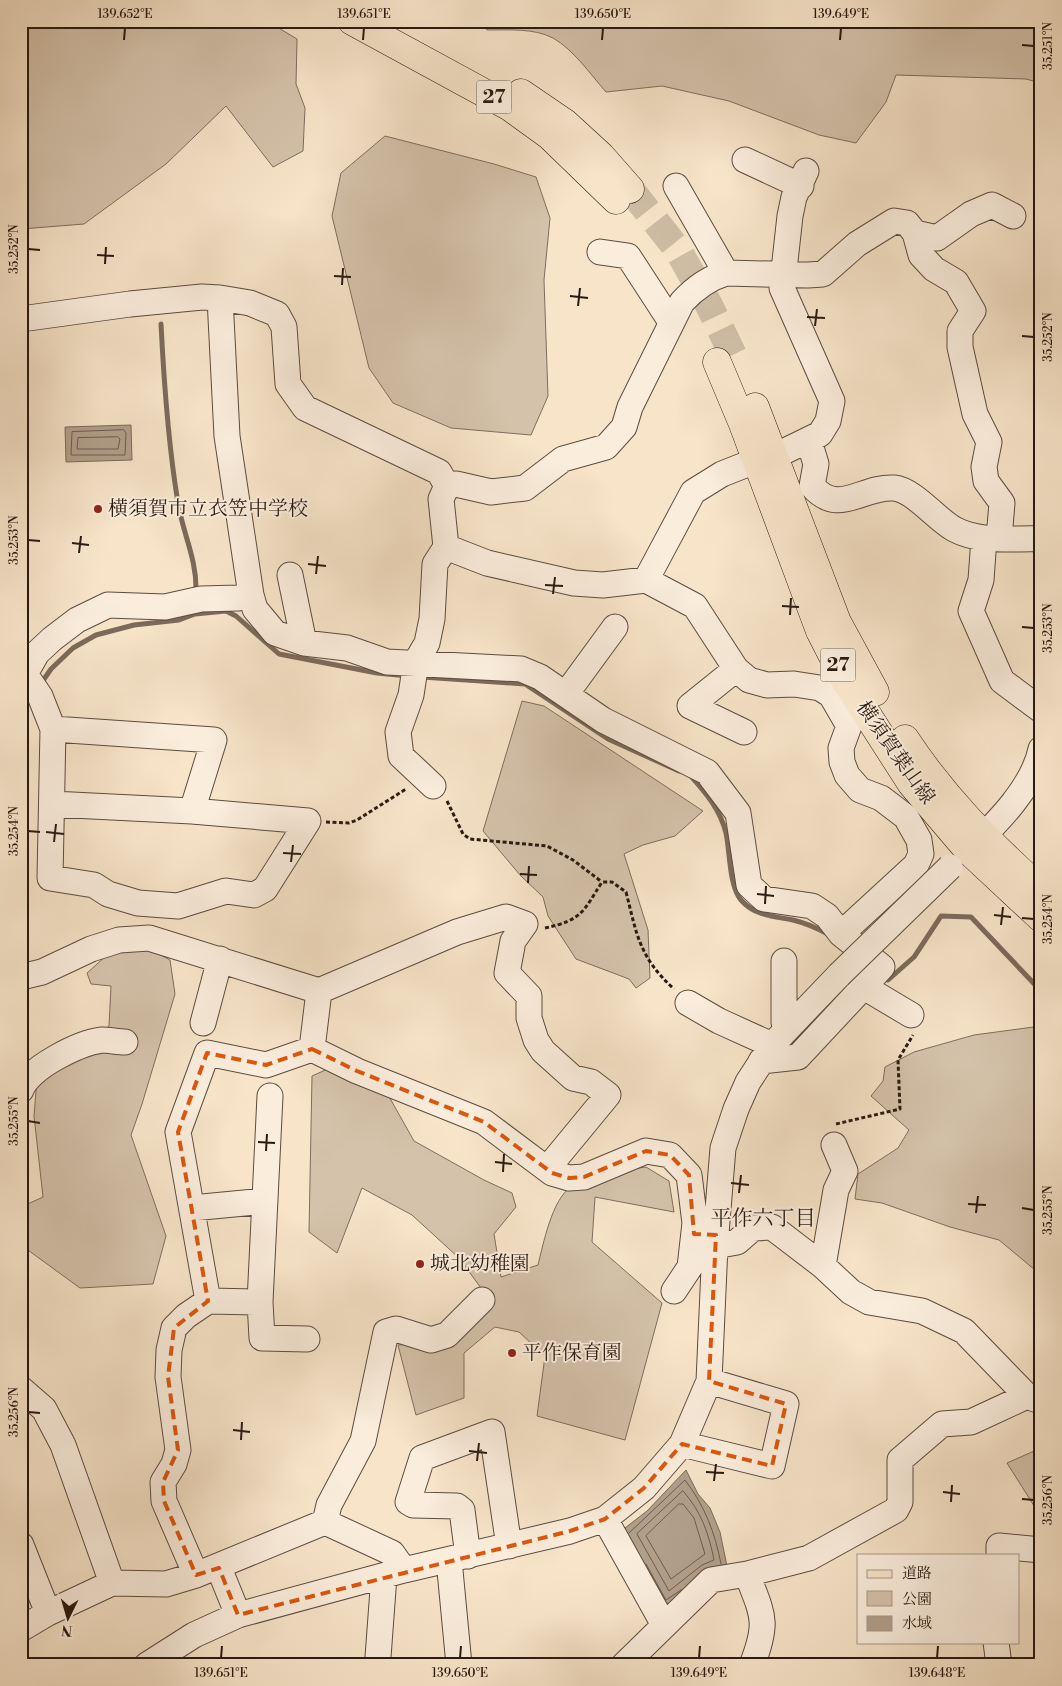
<svg xmlns="http://www.w3.org/2000/svg" width="1062" height="1686" viewBox="0 0 1062 1686" font-family="'Libre Bodoni','Noto Serif JP',serif">
	<style>
		.green { fill: #d4c2aa; stroke: #7e6e5e }
		.water { fill: #b19f8a; stroke: #7b6a5a }
		.lines { fill: none; stroke-linecap: round; stroke-linejoin: round }
		.shore { stroke: #6d5c4e; stroke-width: 1 }
		.stream { stroke: #7b6a5a; stroke-width: 5 }
		.major-tunnel { stroke: #cebca4; stroke-width: 28; stroke-dasharray: 28 14; stroke-linecap: butt }
		.minor-casing { stroke: #5c4c3f; stroke-width: 27 }
		.major-casing { stroke: #291a11; stroke-width: 29 }
		.path { stroke: #291a11; stroke-width: 3; stroke-dasharray: 4 2.5; stroke-linecap: butt }
		.minor { stroke: #faeddc; stroke-width: 25 }
		.major { stroke: #f7e4c9; stroke-width: 28 }
		.minor-bridge-casing { stroke: #5c4c3f; stroke-width: 27; stroke-linecap: butt }
		.minor-bridge { stroke: #faeddc; stroke-width: 25 }
		.marked { fill: none; stroke: #de560c; stroke-width: 4; stroke-dasharray: 10 6; stroke-linejoin: round }
		.ticks { fill: none; stroke: #291a11; stroke-width: 2 }
		.poi-dot { fill: #8f2418; stroke: #faeddc; stroke-width: 2 }
		.labels { text-anchor: middle; dominant-baseline: central; stroke-width: 4; stroke-linejoin: round; paint-order: stroke }
		.shield { fill: #faeddc; stroke: #68594e; stroke-width: 1 }
		.shield-label { font-size: 19px; font-weight: bold; fill: #291a11 }
		.poi-label { font-size: 20px; fill: #291a11; stroke: #faeddc; text-anchor: start }
		.street-label { font-size: 20px; fill: #291a11; stroke: #faeddc }
		.neighbourhood-label { font-size: 21px; fill: #291a11; stroke: #faeddc }
		.neatline { fill: none; stroke: #291a11; stroke-width: 2 }
		.ticks-label { font-size: 12px; text-anchor: middle; fill: #291a11 }
	</style>
	<rect width="100%" height="100%" fill="#f7e4c9"/>
	<filter id="stains"><feTurbulence type="fractalNoise" baseFrequency=".004" numOctaves="4"/><feColorMatrix values="0 0 0 0 .2 0 0 0 0 .09 0 0 0 0 .02 0 0 0 .5 -.17"/></filter>
	<radialGradient id="worn" r=".72"><stop offset=".6" stop-color="#630" stop-opacity="0"/><stop offset="1" stop-color="#630" stop-opacity=".3"/></radialGradient>
	<!-- green -->
	<path class="green" d="M21,21H267L297,39L296,84L305,108L303,151L273,167L226,106L166,164L84,224L21,229Z
		M478,21H1041V83L1026,79L896,75L886,102L856,143L819,135L729,101L662,86L606,92C591,75 574,50 553,38C534,28 508,30 487,30Z
		M385,136L494,164L536,177L550,218L544,280L548,396L531,435L451,428L393,403L369,368L332,216L341,173Z
		M522,701L544,706L703,811L675,836L643,845L624,854L648,930L650,978L636,988L629,979L576,959L548,916L543,897L520,875L483,831Z
		M116,947L151,950L170,960L175,994L142,1104L131,1135L166,1236L153,1284L80,1288L21,1245V1207L43,1197L34,1116L37,1079L68,1063L109,1026L111,986L91,984L87,973Z
		M1041,1026V1275L999,1240L950,1227L882,1203L855,1199L858,1174L898,1148L909,1130L871,1096L883,1081L885,1067L914,1052L974,1035Z
		M332,1067L387,1093L414,1141L484,1180L512,1193L516,1207L494,1234L501,1277L538,1265C543,1245 552,1199 571,1187C593,1173 621,1171 646,1167L669,1181L674,1212L595,1197L592,1242L662,1303L625,1440L537,1416L545,1356L519,1332L495,1327L464,1353V1398L416,1415L398,1345L448,1341L489,1299L459,1258L412,1215L362,1188L337,1253L309,1232L312,1076Z
		M1041,1448V1517L1007,1463Z"/>
	<!-- water -->
	<path class="water" d="M131,425L132,460L66,462L65,427Z
		M686,1470L698,1494L710,1508L720,1532L728,1571L666,1609L621,1531L647,1511Z"/>
	<g class="lines">
		<!-- shore -->
		<path class="shore" d="M124,430L126,433L125,455H71L72,432Z
			M118,437L120,439L118,449H77L78,438Z
			M683,1491C701,1511 709,1534 714,1560L702,1565L669,1591L637,1534Z
			M679,1504H683L694,1518L705,1554L671,1579L646,1536Z
			M629,1533L685,1480C705,1506 715,1533 721,1564
			M646,1564L666,1600L681,1590"/>
		<!-- stream -->
		<path class="stream" d="M161,324C164,384 168,443 178,503C183,534 197,559 196,592
			M422,677L525,684L608,739L679,771
			M40,685L51,669L73,648L96,635L134,625L179,620L195,614L226,611L236,616L279,654L377,673L408,676
			M21,699L30,694
			M690,775C706,793 720,809 726,833C730,851 729,886 741,900C755,916 773,916 793,920C805,923 817,928 828,934
			M883,978L888,980L914,957L941,916L971,917L1041,991"/>
		<!-- major-tunnel -->
		<path class="major-tunnel" d="M630,189L678,250L709,305L733,355"/>
		<!-- minor casing -->
		<g class="minor-casing">
			<path id="minor" d="M745,160L801,186
				M676,186L726,273
				M915,233L921,255L934,269L956,282L973,311L960,331V347L975,414L989,442L984,467L986,481L1002,503L999,538
				M600,252L628,256L671,322
				M220,298L227,436L251,595L255,609L275,633L304,643L347,648L387,662L521,669L540,677L603,720L707,772L738,813L749,885L764,899L812,906L827,916L841,934L882,967L798,1057L761,1061
				M21,319L130,304L202,297L220,298L250,303L277,314L284,327L288,384L305,408L439,472L447,486
				M809,441L816,464L812,486C839,517 861,486 894,488C914,490 936,519 954,529C980,543 1012,538 1041,539
				M775,456L820,434L828,421L832,401L782,288L790,216L794,197L806,171
				M984,538L981,580L971,611L1002,681L1041,710
				M446,547L487,563L574,583L603,585L646,580L695,606L736,669L749,680L767,685L794,684L820,688L831,695L849,726L841,748L842,762L847,775L860,790L881,798L906,817L919,840L921,854L916,865L841,934
				M290,575L304,643
				M646,580L693,492L722,474L755,461
				M736,669L690,706L744,732
				M25,674L40,696L53,729L214,740L192,811
				M21,676L25,674L37,653L52,639L77,620L108,605L165,607L201,599L238,598L251,595
				M566,694L615,627
				M433,786L401,756L398,732L411,695L416,662L427,643L432,619L435,564L446,547L441,499L447,486L456,484L491,492L525,488L563,459L606,447L624,427L630,407L682,302C694,289 709,278 726,273L808,275L823,274L857,244L894,221L907,223L915,233L937,238L971,214L992,205L1013,216
				M52,804L192,811L308,821L265,889L254,895L226,891L178,906L138,903L108,894L94,885L50,878L53,729
				M970,849C998,822 1033,787 1041,749
				M784,961V1022L786,1030
				M21,977L42,972L91,949L119,940L149,938L319,991L312,1049
				M864,987L911,1015
				M319,991L457,932L506,917L525,924L513,941L507,973L529,996V1018L536,1040L543,1051L573,1078L591,1082L608,1095L547,1169
				M688,1003L719,1021L772,1045
				M203,1023L220,959
				M21,1090C28,1068 79,1043 102,1040C109,1040 118,1042 125,1042
				M270,1096L260,1302L262,1338L307,1339
				M192,1208L265,1201
				M715,1246L737,1242L753,1228L772,1227L823,1266L851,1292L869,1302L922,1311L964,1331L1027,1396L1040,1401
				M823,1266L836,1190L845,1171L834,1145
				M208,1301L260,1302
				M21,1389L44,1409L63,1445L112,1583L48,1613L21,1629
				M682,1444L772,1466L786,1404L709,1381
				M605,1519L664,1625
				M325,1522L329,1505L363,1441L386,1332L396,1329L431,1340L447,1335L482,1300
				M21,1545L48,1613
				M999,1555V1546L1041,1550
				M468,1556L462,1510L457,1506L413,1505L408,1502L422,1458L492,1432L509,1546
				M449,1560L459,1665
				M219,1568L238,1615
				M404,1570L392,1553L325,1522L196,1575L164,1501L163,1482L174,1464L178,1450L168,1377L169,1350L174,1328L186,1316L208,1301L178,1132L207,1053L266,1065L312,1049L357,1071L484,1122L552,1173L569,1178L584,1177L646,1151L670,1155L689,1175L695,1223L690,1267L674,1291
				M747,1574C763,1616 769,1621 752,1665
				M112,1583L166,1584L196,1575
				M996,1642L999,1665
				M378,1657L384,1576
				M147,1665L194,1635L238,1615L404,1570L570,1531L605,1519L644,1488L682,1444L709,1381L715,1246L723,1148L736,1109L748,1082L772,1045L839,975
				M624,1665L711,1580L747,1574L809,1558L896,1510L900,1502V1460L942,1424L971,1422L1027,1396"/>
		</g>
		<!-- major casing -->
		<g class="major-casing">
			<path id="major" d="M352,21L510,107L550,136L616,200
				M521,93L565,123L601,156L630,189
				M717,362L743,424L820,631L845,680L911,783L968,850L1041,918
				M755,407L837,622L875,692
				M905,739C944,798 989,843 1041,890"/>
		</g>
		<!-- path -->
		<path class="path" d="M447,801L463,834L470,839L547,846L573,860L602,882
			M326,822L349,823L357,820L406,789
			M545,928C582,920 583,912 602,882H612L626,892C637,935 639,957 674,989
			M836,1124L900,1109L898,1060L913,1035"/>
		<!-- minor -->
		<use href="#minor" class="minor"/>
		<!-- major -->
		<use href="#major" class="major"/>
		<!-- minor-bridge casing -->
		<g class="minor-bridge-casing">
			<path id="minor-bridge" d="M839,975L950,867"/>
		</g>
		<!-- minor-bridge -->
		<use href="#minor-bridge" class="minor-bridge"/>
	</g>
	<!-- marked area -->
	<path class="marked" d="M312,1049L357,1071L484,1122L552,1173L569,1178L584,1177L646,1151L670,1155L689,1175L694,1234L716,1235L709,1381L786,1404L772,1466L682,1444L644,1488L605,1519L570,1531L238,1615L219,1568L196,1575L164,1501L163,1482L178,1450L168,1377L174,1328L208,1301L178,1132L207,1053L266,1065Z"/>
	<!-- ticks -->
	<path class="ticks" d="M124,40L125,28M363,40L364,28M602,40L603,28M840,40L841,28M1022,45L1034,46M28,249L40,250M97,255L114,256M105,264L106,247M334,276L351,277M342,285L343,268M570,296L588,298M578,306L580,288M807,317L825,318M815,326L817,309M1022,336L1034,337M28,540L40,541M72,543L89,545M79,553L81,536M308,564L326,566M316,574L318,556M545,585L563,586M553,594L555,577M782,606L799,607M790,615L791,598M1022,627L1034,628M28,831L40,832M46,832L64,834M54,842L56,824M283,853L301,854M291,862L293,845M520,874L537,875M528,883L529,866M757,894L774,896M765,904L766,886M994,915L1011,917M1022,918L1034,919M1001,925L1003,907M28,1121L40,1123M258,1142L275,1143M266,1151L267,1134M495,1162L512,1164M503,1172L504,1154M731,1183L749,1185M739,1193L741,1175M968,1204L986,1205M1022,1208L1034,1210M976,1213L978,1196M28,1412L40,1413M233,1430L250,1432M241,1440L242,1422M469,1451L487,1453M477,1461L479,1443M706,1472L724,1473M714,1481L716,1464M943,1492L960,1494M1022,1499L1034,1500M951,1502L952,1485M221,1658L222,1646M460,1658L461,1646M699,1658L700,1646M937,1658L938,1646"/>
	<!-- markers -->
	<g class="poi-dot">
		<circle cx="98" cy="509" r="5"/>
		<circle cx="420" cy="1264" r="5"/>
		<circle cx="512" cy="1353" r="5"/>
	</g>
	<g class="labels">
		<!-- shield labels -->
		<g class="shield">
			<rect x="476.5" y="80.5" width="35" height="33" rx="4"/>
			<rect x="820.5" y="648.5" width="35" height="33" rx="4"/>
		</g>
		<g class="shield-label">
			<text x="494" y="97">27</text>
			<text x="838" y="665">27</text>
		</g>
		<!-- poi labels -->
		<g class="poi-label">
			<text x="108" y="509">横須賀市立衣笠中学校</text>
			<text x="430" y="1264">城北幼稚園</text>
			<text x="522" y="1353">平作保育園</text>
		</g>
		<!-- street labels -->
		<g class="street-label">
			<text transform="translate(895 753) rotate(55)">横須賀葉山線</text>
		</g>
		<!-- neighbourhood labels -->
		<g class="neighbourhood-label">
			<text x="763" y="1219">平作六丁目</text>
		</g>
	</g>
	<!-- margin -->
	<rect width="1062" height="1686" fill="none" stroke="#f7e4c9" stroke-width="55"/>
	<!-- legend -->
	<rect x="857" y="1554" width="162" height="90" fill="#faeddc" stroke="#a6998b"/>
	<rect x="867" y="1570" width="25" height="8" fill="#f7e4c9" stroke="#a6998b"/>
	<text x="902" y="1578" font-size="15" fill="#291a11">道路</text>
	<rect x="867" y="1591" width="25" height="15" fill="#d4c2aa" stroke="#a6998b"/>
	<text x="902" y="1604" font-size="15" fill="#291a11">公園</text>
	<rect x="867" y="1616" width="25" height="15" fill="#b19f8a" stroke="#a6998b"/>
	<text x="902" y="1628" font-size="15" fill="#291a11">水域</text>
	<!-- north arrow -->
	<g transform="translate(68 1618) rotate(185)" stroke="#faeddc" stroke-width="4" paint-order="stroke">
	<path d="M0-4L9 19L0 12L-9 19Z" fill="#291a11"/>
	<text y="-8" font-size="14" font-weight="bold" text-anchor="middle" fill="#291a11">N</text>
	</g>
	<rect x="28" y="28" width="1006" height="1630" class="neatline"/>
	<g class="ticks-label">
		<text x="125" y="18">139.652°E</text>
		<text x="364" y="18">139.651°E</text>
		<text x="603" y="18">139.650°E</text>
		<text x="841" y="18">139.649°E</text>
		<text transform="translate(1048 46) rotate(-90)" y="4">35.251°N</text>
		<text transform="translate(14 249) rotate(-90)" y="4">35.252°N</text>
		<text transform="translate(1048 337) rotate(-90)" y="4">35.252°N</text>
		<text transform="translate(14 540) rotate(-90)" y="4">35.253°N</text>
		<text transform="translate(1048 628) rotate(-90)" y="4">35.253°N</text>
		<text transform="translate(14 831) rotate(-90)" y="4">35.254°N</text>
		<text transform="translate(1048 919) rotate(-90)" y="4">35.254°N</text>
		<text transform="translate(14 1121) rotate(-90)" y="4">35.255°N</text>
		<text transform="translate(1048 1210) rotate(-90)" y="4">35.255°N</text>
		<text transform="translate(14 1412) rotate(-90)" y="4">35.256°N</text>
		<text transform="translate(1048 1500) rotate(-90)" y="4">35.256°N</text>
		<text x="221" y="1677">139.651°E</text>
		<text x="460" y="1677">139.650°E</text>
		<text x="699" y="1677">139.649°E</text>
		<text x="937" y="1677">139.648°E</text>
	</g>
	<rect width="100%" height="100%" filter="url(#stains)"/>
	<rect width="100%" height="100%" fill="url(#worn)"/>
</svg>
